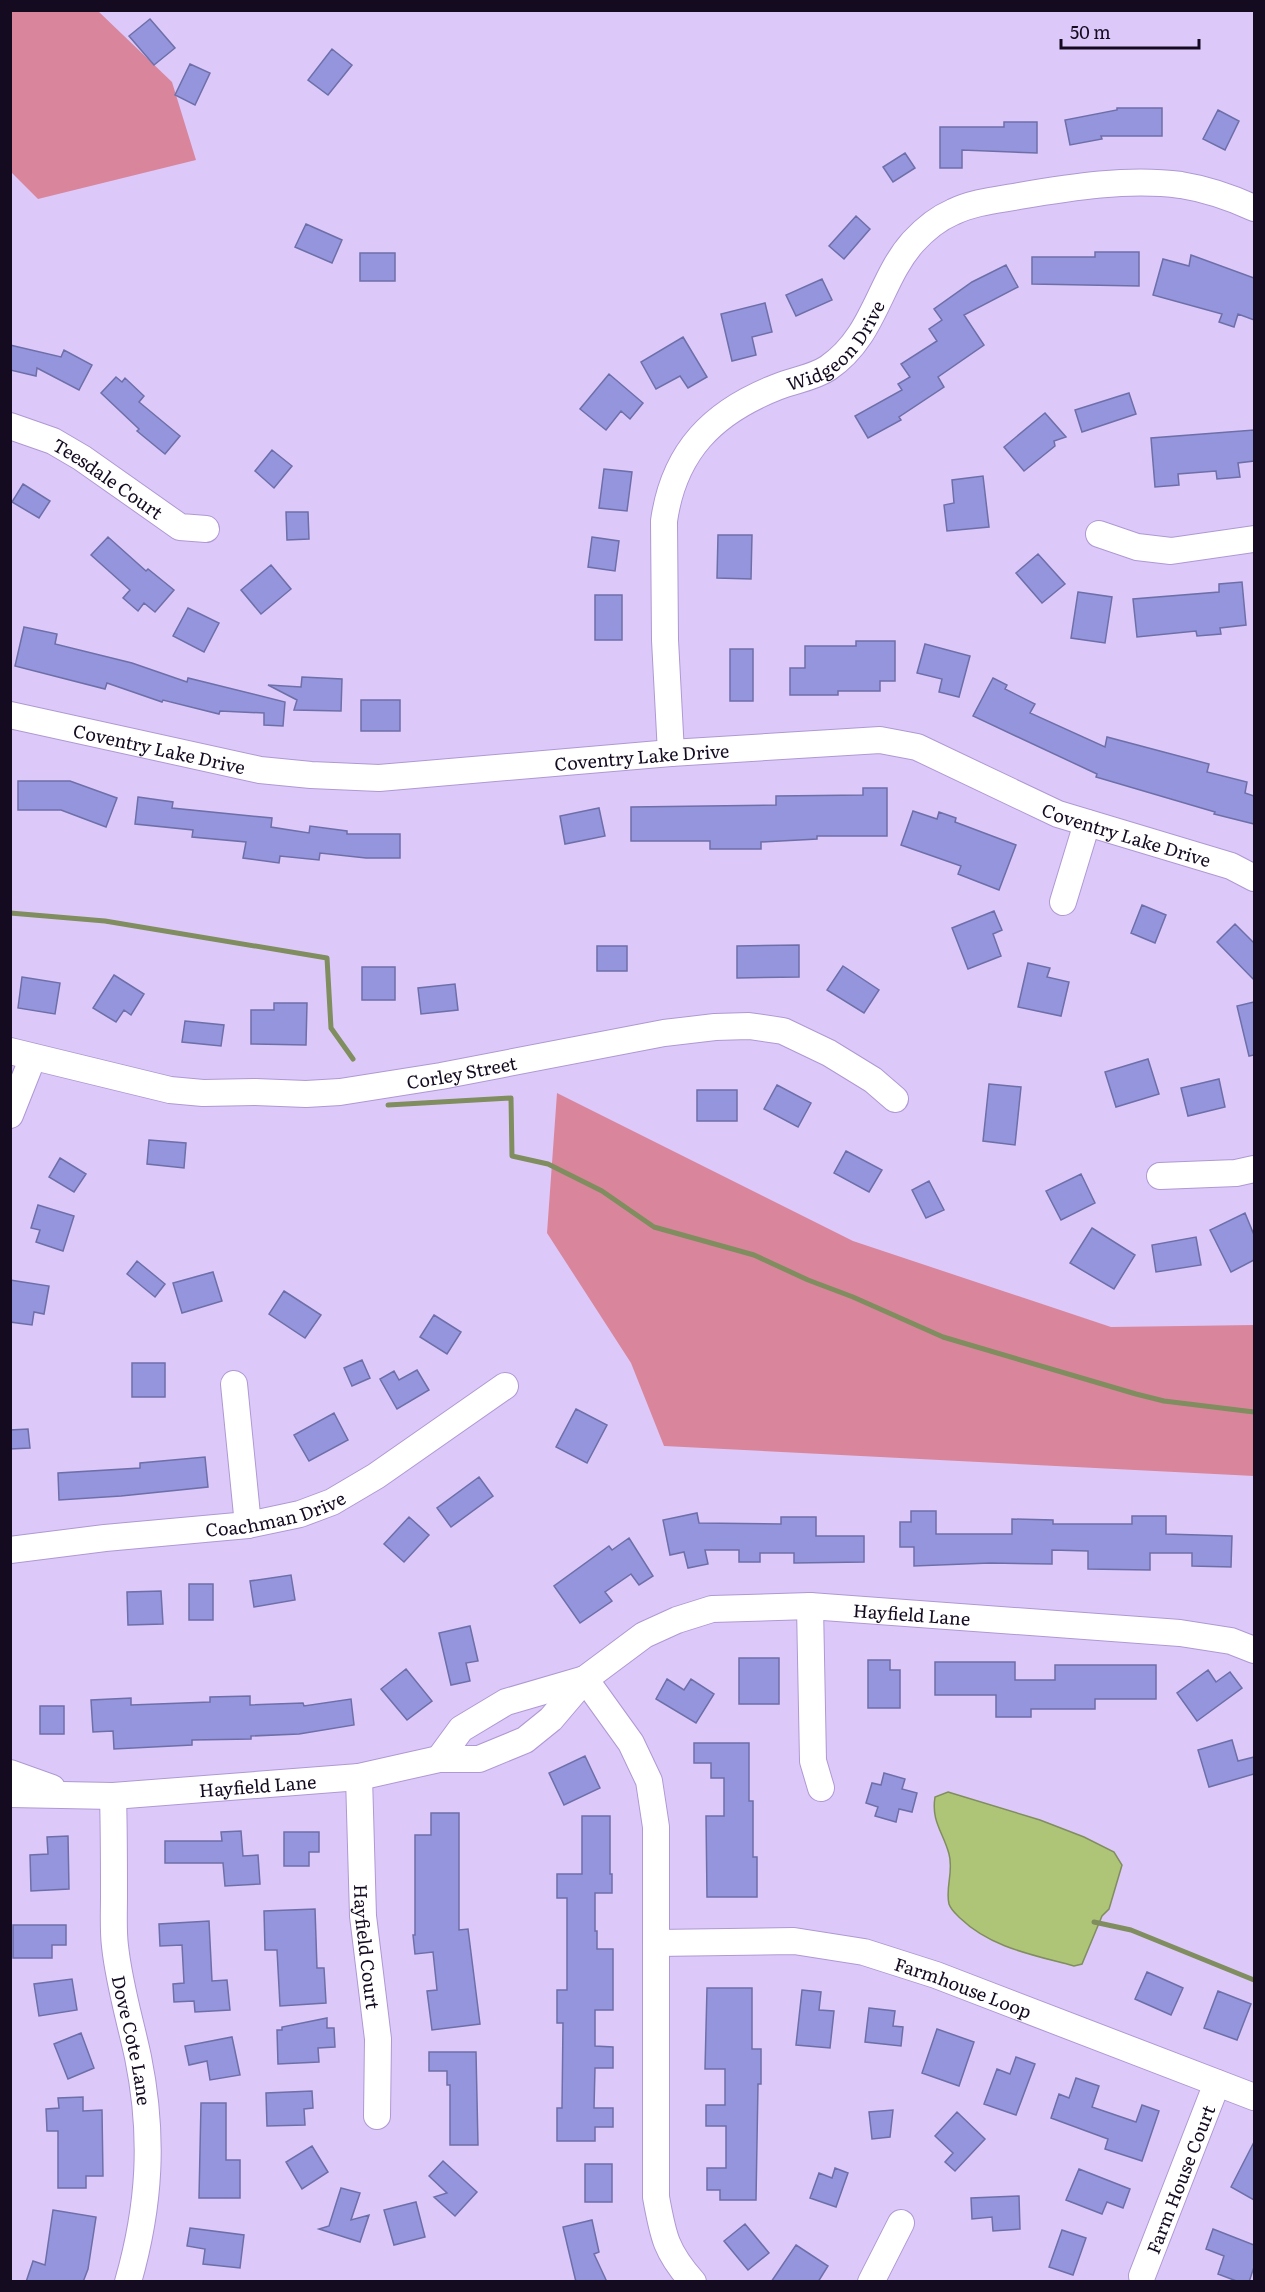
<svg xmlns="http://www.w3.org/2000/svg" width="1265" height="2292" viewBox="0 0 1265 2292" font-family="Literata,serif">
	<style>
		.forest { fill: #d9869c }
		.water { fill: #aec578; stroke: #808d5e; stroke-width: 1.5 }
		.lines { fill: none; stroke-linecap: round; stroke-linejoin: round }
		.stream { stroke: #808d5e; stroke-width: 5 }
		.building { fill: #9495dd; stroke: #6e6fa8; stroke-width: 1.5 }
		.minor-casing { stroke: #af98d3; stroke-width: 28 }
		.minor { stroke: #fff; stroke-width: 26 }
		.labels { text-anchor: middle; dominant-baseline: central; stroke-width: 4.5; stroke-linejoin: round; paint-order: stroke }
		.street-label { font-size: 18px; fill: #150b21; stroke: #dcc9fa }
	</style>
	<rect width="100%" height="100%" fill="#dcc9fa"/>
	<!-- forest -->
	<path class="forest" d="M10,11H98L172,82L196,160L38,199L11,172Z
		M557,1093L853,1241L1111,1327L1254,1325V1476L664,1446L631,1363L547,1233Z"/>
	<!-- water -->
	<path class="water" d="M948,1792L1040,1820L1084,1837L1114,1852L1122,1865L1109,1909L1102,1916L1082,1964L1074,1966C1034,1955 991,1948 960,1918C956,1914 951,1910 949,1904C945,1888 954,1871 949,1854C943,1832 931,1821 935,1797Z"/>
	<g class="lines">
		<!-- stream -->
		<path class="stream" d="M10,913L105,921L327,958L331,1028L353,1059
			M388,1105L511,1098L512,1156L548,1164L602,1191L654,1227L754,1255L808,1280L853,1297L943,1337L1136,1394L1164,1401L1254,1412
			M1094,1922L1131,1930L1254,1980"/>
	</g>
	<!-- building -->
	<path class="building" d="M150,19L175,48L154,65L129,36Z
		M332,49L352,65L328,95L308,80Z
		M190,64L210,73L195,105L175,95Z
		M1117,108H1162V136H1101L1102,139L1070,145L1065,120L1117,110Z
		M1218,110L1239,121L1225,150L1203,139Z
		M1004,122H1037V153L962,150V168H940V127H1004Z
		M905,153L915,168L893,182L883,167Z
		M856,216L870,229L844,259L829,246Z
		M306,224L342,240L332,263L295,247Z
		M1095,252H1139V286L1032,284V257H1095Z
		M360,253H395V281H360Z
		M1191,255L1254,278V320L1238,314L1234,327L1219,322L1222,314L1153,295L1163,259L1189,266Z
		M1006,265L1018,287L964,315L984,345L938,377L944,387L899,417L901,420L868,438L855,416L902,390L898,384L910,377L901,364L937,341L929,329L942,320L934,309L972,282Z
		M822,279L832,300L796,316L786,295Z
		M765,303L772,332L752,337L756,355L732,361L721,314Z
		M683,337L707,377L688,388L680,376L656,389L641,362Z
		M10,345L61,357L64,350L92,365L79,390L37,368L36,376L10,370Z
		M609,374L643,403L630,419L621,411L606,430L580,409Z
		M116,377L122,382L125,378L144,396L139,402L180,436L165,454L137,431L139,429L101,393Z
		M1129,393L1136,414L1082,432L1075,410Z
		M1045,413L1066,437L1054,441L1055,446L1024,471L1004,447Z
		M1254,430V461L1238,463L1240,477L1217,479L1216,471L1178,474L1179,485L1155,487L1151,438Z
		M272,450L292,466L274,488L255,471Z
		M604,469L632,472L627,511L599,508Z
		M983,476L989,527L947,531L944,505L954,503L952,480Z
		M23,484L50,501L39,518L12,502Z
		M286,512H308L309,539L287,540Z
		M718,535H752L751,579L717,578Z
		M108,537L146,571L148,569L174,590L155,612L144,603L138,611L123,598L130,590L91,555Z
		M592,537L619,541L615,571L588,567Z
		M1038,554L1065,584L1042,603L1016,573Z
		M271,565L291,589L261,614L241,590Z
		M1242,582L1246,625L1220,628L1221,634L1197,636L1196,631L1137,637L1133,599L1219,592V584Z
		M1078,592L1112,597L1105,643L1071,638Z
		M595,595H622V640H595Z
		M188,608L219,623L204,652L173,636Z
		M24,627L57,634L55,644L132,663L187,682L188,678L285,702L283,726L264,725V713L220,711L219,714L163,700L162,702L107,683L105,689L15,666Z
		M856,641H895V681H880V691H838V695H790V668H805V646H856Z
		M925,644L970,656L959,697L939,692L942,679L917,673Z
		M730,649H753V701H730Z
		M302,677L342,679L341,711L294,710L297,700L268,685L301,687Z
		M993,678L1007,685L1005,689L1035,704L1030,713L1105,747L1107,737L1209,764L1207,772L1247,782L1245,793L1254,796V824L1214,814L1215,812L1096,777L1097,774L973,716Z
		M361,700H400V731H361Z
		M18,781H70L117,798L106,827L61,810H18Z
		M863,788H887V836H817V839L761,842V849H710V841H631V807L776,805V796L863,795Z
		M138,797L173,802L172,808L272,818L271,827L309,833L310,826L347,831V834H400V858H366L320,853L319,860L280,856L279,863L243,858L246,842L192,837L193,830L135,824Z
		M599,808L605,836L565,844L560,816Z
		M913,811L937,819L939,812L956,818L955,822L1016,845L999,890L958,874L961,866L901,845Z
		M1142,905L1166,915L1155,943L1131,933Z
		M994,911L1002,930L993,934L1001,956L968,969L952,928Z
		M1235,924L1254,943V980L1217,942Z
		M799,945V977L737,978V946Z
		M597,946H627V971H597Z
		M1028,963L1050,968L1047,977L1069,982L1061,1016L1018,1007Z
		M843,966L879,990L864,1013L827,990Z
		M362,967H395V1000H362Z
		M114,975L144,994L131,1015L124,1010L116,1022L93,1008Z
		M22,977L60,983L55,1014L18,1008Z
		M455,984L458,1010L421,1014L418,988Z
		M1254,1002V1055L1249,1056L1237,1006Z
		M274,1003H307L306,1045L251,1044V1010H274Z
		M185,1021L224,1025L221,1046L182,1042Z
		M1148,1059L1159,1094L1116,1107L1105,1072Z
		M1219,1079L1225,1107L1188,1116L1181,1088Z
		M989,1084L1021,1087L1015,1145L983,1141Z
		M777,1085L811,1103L798,1127L764,1109Z
		M697,1090H737V1121H697Z
		M149,1140L186,1143L184,1168L147,1164Z
		M846,1151L882,1170L869,1192L834,1173Z
		M60,1158L86,1174L74,1192L49,1177Z
		M1081,1174L1095,1203L1061,1220L1046,1191Z
		M929,1181L944,1210L926,1218L912,1190Z
		M38,1205L74,1216L63,1251L36,1242L40,1230L31,1228Z
		M1245,1213L1254,1235V1260L1231,1272L1210,1230Z
		M1092,1228L1135,1255L1114,1289L1070,1263Z
		M1196,1237L1201,1265L1156,1272L1152,1245Z
		M137,1261L165,1284L155,1297L127,1274Z
		M213,1272L222,1301L182,1313L173,1283Z
		M10,1280L49,1286L44,1314L34,1312L32,1325L10,1322Z
		M284,1291L321,1315L305,1338L269,1314Z
		M434,1315L461,1332L447,1354L420,1337Z
		M362,1360L370,1378L352,1386L344,1368Z
		M132,1363H165V1397H132Z
		M417,1370L429,1390L397,1409L380,1379L394,1371L399,1380Z
		M576,1409L607,1425L587,1463L556,1447Z
		M334,1413L348,1440L309,1461L294,1435Z
		M28,1429L30,1448L10,1449V1430Z
		M205,1457L208,1487L121,1496L59,1500L58,1473L140,1468V1463Z
		M479,1477L493,1496L451,1527L437,1508Z
		M911,1511H936V1534H1012V1519L1053,1520V1524H1132V1516H1166V1534L1232,1536L1231,1567L1192,1566V1553H1150V1570L1088,1569V1551L1052,1550V1564L990,1563L914,1566V1547H900V1522H911Z
		M697,1513L699,1523L781,1524V1517H816V1536H864V1562L794,1563V1553H760V1562H739V1550H705L708,1564L688,1568L684,1552L670,1555L663,1520Z
		M409,1517L429,1535L404,1562L384,1544Z
		M629,1538L653,1576L639,1585L631,1574L605,1592L612,1601L580,1623L554,1586L609,1546L612,1550Z
		M291,1575L295,1600L254,1607L250,1581Z
		M189,1584H213V1620H189Z
		M161,1591L163,1624L128,1625L127,1592Z
		M470,1626L478,1661L466,1663L470,1681L451,1685L439,1633Z
		M739,1658H779V1704H739Z
		M868,1660H890V1670H900V1708H868Z
		M935,1662H1015V1680H1055V1665H1156V1699H1095V1709H1031V1717H996V1695H935Z
		M406,1669L432,1701L407,1720L381,1689Z
		M1208,1670L1216,1682L1230,1672L1242,1688L1197,1721L1177,1693Z
		M667,1679L684,1690L691,1679L714,1694L696,1723L656,1699Z
		M250,1696V1705L303,1703L304,1706L351,1699L354,1725L299,1734L251,1736V1739L192,1740V1745L114,1749L113,1731L93,1732L91,1700L131,1698V1705L210,1702V1697Z
		M40,1706H64V1734H40Z
		M1232,1740L1238,1761L1254,1757V1774L1209,1787L1198,1750Z
		M694,1743H749V1801H753V1857H757V1897H707L706,1816H724V1778H711V1763H694Z
		M585,1756L600,1788L564,1805L549,1773Z
		M884,1773L905,1779L902,1789L917,1793L912,1812L899,1809L896,1822L875,1816L878,1807L866,1803L872,1783L881,1785Z
		M431,1813H459V1930L468,1929L480,2024L432,2030L427,1991L437,1990L433,1952L415,1954L413,1935H415V1835H431Z
		M582,1816H610V1874H612V1893H595V1931H597V1949H613V2010H595V2046L613,2047V2068H595L594,2108H613V2127H595V2141H557V2108H562L563,2023H557V1990H567V1898H557V1874H582Z
		M241,1831L243,1856L258,1855L260,1884L225,1886L223,1863H165V1841H222L221,1832Z
		M284,1832H319V1852H309V1866H284Z
		M68,1836L69,1889L31,1891L30,1855L48,1854L47,1837Z
		M315,1909L317,1968H324L326,2003L280,2006L277,1950H265L264,1911Z
		M209,1921L212,1981L227,1980L230,2010L195,2012L194,2001L174,2002L173,1984L184,1983L182,1945L160,1946L159,1924Z
		M13,1925H66V1945H52V1958H13Z
		M1147,1972L1183,1988L1171,2015L1135,1999Z
		M72,1979L77,2010L39,2016L34,1984Z
		M707,1988H752V2049H761V2084H758L756,2200H720V2190H707V2168H726V2126H706V2105H725V2069H705Z
		M802,1990L821,1992L819,2010L834,2011L830,2048L796,2045Z
		M1218,1991L1251,2004L1237,2040L1204,2028Z
		M869,2008L895,2011L893,2026L903,2027L901,2046L865,2042Z
		M327,2018V2028H334L335,2047L318,2048L319,2062L278,2064L277,2030H282V2027Z
		M937,2029L974,2042L959,2086L922,2073Z
		M81,2033L94,2068L68,2079L54,2044Z
		M232,2037L240,2075L210,2080L207,2061L189,2065L185,2046Z
		M429,2052H476L478,2145H450V2085H447V2071H429Z
		M1016,2057L1035,2064L1016,2115L984,2104L997,2069L1010,2074Z
		M1076,2078L1099,2086L1092,2107L1136,2122L1142,2105L1159,2111L1142,2161L1105,2149L1108,2139L1051,2118L1059,2094L1069,2098Z
		M312,2091L313,2108L304,2109L305,2125L267,2126L266,2093Z
		M83,2097V2111L102,2110L103,2176H86V2188H58V2131H47L46,2109L59,2108L58,2098Z
		M201,2103H226V2160H240V2198H199Z
		M893,2110L890,2137L872,2139L869,2112Z
		M957,2112L985,2139L955,2171L945,2162L953,2153L935,2136Z
		M1254,2142V2200L1231,2187Z
		M312,2146L328,2172L302,2189L286,2162Z
		M443,2161L477,2192L455,2216L434,2197L447,2193L429,2176Z
		M585,2164H612V2202H585Z
		M835,2168L848,2173L836,2207L810,2198L819,2173L832,2178Z
		M1079,2169L1130,2189L1123,2208L1107,2202L1102,2214L1066,2200Z
		M341,2188L360,2193L351,2220L369,2215L360,2242L319,2229L329,2226Z
		M1019,2196L1020,2229L993,2231L992,2217L972,2219L971,2198Z
		M416,2202L425,2237L394,2245L384,2210Z
		M53,2210L96,2217L88,2269L83,2282H26L33,2261L45,2265Z
		M592,2220L599,2252L594,2254L607,2282H576L563,2227Z
		M745,2224L769,2253L748,2270L724,2241Z
		M190,2228L244,2235L240,2268L203,2264L205,2249L187,2246Z
		M1213,2229L1254,2245V2267L1249,2282H1239L1218,2274L1224,2256L1206,2249Z
		M1062,2230L1086,2238L1073,2275L1049,2267Z
		M796,2245L828,2266L818,2282H771Z"/>
	<g class="lines">
		<!-- minor casing -->
		<g class="minor-casing">
			<g id="minor">
				<path id="s1" d="M10,426L53,441L82,458L180,527L206,529"/>
				<path d="M1099,534L1137,547L1171,551L1254,539"/>
				<path id="s2" d="M10,715L260,770L311,775L379,778L671,753L880,740L917,747L1058,814L1231,866L1254,878"/>
				<path id="s3" d="M671,753L665,640L664,521C674,451 713,412 777,387C794,380 813,378 828,368C875,336 879,280 913,242C924,230 939,218 953,212C974,202 997,200 1019,196C1072,187 1128,178 1181,185C1206,189 1232,198 1254,208"/>
				<path d="M1063,902L1087,823"/>
				<path id="s4" d="M10,1051L170,1090L203,1093L255,1092L306,1094L340,1092L441,1076L664,1033L715,1027L749,1026L783,1031L829,1053L873,1080L895,1099"/>
				<path d="M10,1115L33,1057"/>
				<path d="M1160,1176L1236,1173L1254,1169"/>
				<path d="M234,1384L248,1525"/>
				<path id="s5" d="M10,1550L105,1538L248,1525L300,1514L332,1502L376,1476L505,1386"/>
				<path d="M810,1606L813,1761L821,1788"/>
				<path d="M585,1679L631,1743L649,1781L656,1827V2197C663,2236 666,2252 693,2282"/>
				<path d="M439,1759L461,1729L506,1702L585,1679"/>
				<path d="M10,1773L52,1788"/>
				<path id="s6" d="M359,1777L363,1916L378,2039L377,2116"/>
				<path id="s7" d="M10,1794L113,1796L359,1777L439,1759H479L525,1740L551,1719L585,1679L644,1635L677,1620L712,1609L810,1606L1180,1633L1231,1641L1254,1650"/>
				<path id="s8" d="M113,1796C114,1830 114,1863 114,1896C114,1913 113,1930 115,1946C119,1984 130,2020 138,2057C154,2136 150,2205 128,2282"/>
				<path id="s9" d="M656,1943L794,1941L864,1952L936,1975L1254,2097"/>
				<path id="s10" d="M1142,2276L1217,2083"/>
				<path d="M871,2282L901,2223"/>
			</g>
		</g>
		<!-- minor -->
		<use href="#minor" class="minor"/>
	</g>
	<g class="labels">
		<!-- street labels -->
		<g class="street-label">
			<text stroke="none"><textPath href="#s3" startOffset="492">Widgeon Drive</textPath></text>
			<text stroke="none"><textPath href="#s1" startOffset="112">Teesdale Court</textPath></text>
			<text stroke="none"><textPath href="#s2" startOffset="153">Coventry Lake Drive</textPath></text>
			<text stroke="none"><textPath href="#s2" startOffset="639">Coventry Lake Drive</textPath></text>
			<text stroke="none"><textPath href="#s2" startOffset="1143">Coventry Lake Drive</textPath></text>
			<text stroke="none"><textPath href="#s4" startOffset="458">Corley Street</textPath></text>
			<text stroke="none"><textPath href="#s5" startOffset="268">Coachman Drive</textPath></text>
			<text stroke="none"><textPath href="#s7" startOffset="954">Hayfield Lane</textPath></text>
			<text stroke="none"><textPath href="#s7" startOffset="248">Hayfield Lane</textPath></text>
			<text stroke="none"><textPath href="#s6" startOffset="170">Hayfield Court</textPath></text>
			<text stroke="none"><textPath href="#s9" startOffset="314">Farmhouse Loop</textPath></text>
			<text stroke="none"><textPath href="#s8" startOffset="246">Dove Cote Lane</textPath></text>
			<text stroke="none"><textPath href="#s10" startOffset="104">Farm House Court</textPath></text>
		</g>
	</g>
	<!-- border -->
	<rect width="1265" height="2292" fill="none" stroke="#150b21" stroke-width="24"/>
	<!-- scale -->
	<path d="M1061 39v9h138v-9" fill="none" stroke="#150b21" stroke-width="3"/>
	<text x="1070" y="39" font-size="18" fill="#150b21" stroke="#dcc9fa" stroke-width="4.5" paint-order="stroke">50 m</text>
</svg>
